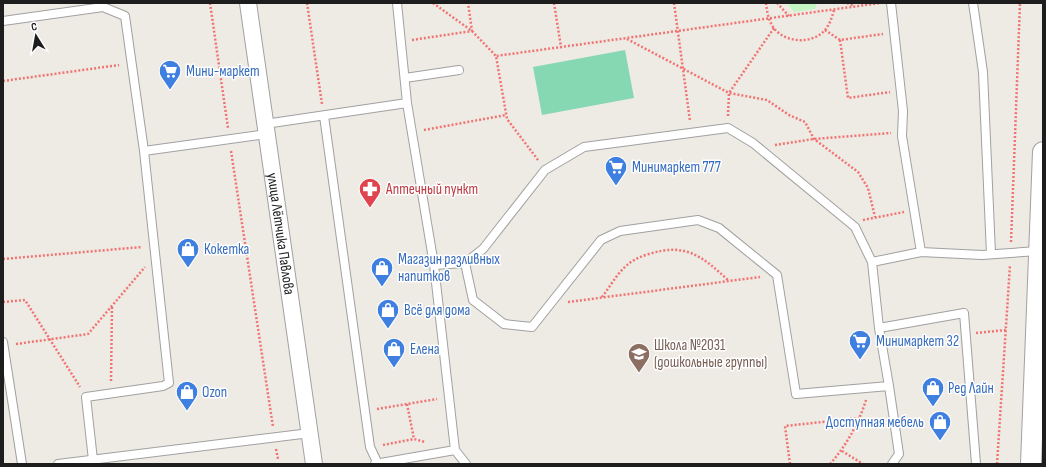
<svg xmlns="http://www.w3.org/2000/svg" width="1046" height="467" viewBox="0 0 1046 467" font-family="'Sofia Sans Condensed',sans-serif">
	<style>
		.park { fill: #c3f6c3 }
		.pitch { fill: #86d8b2 }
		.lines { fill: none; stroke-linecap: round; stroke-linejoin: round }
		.service-casing { stroke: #a1a1a1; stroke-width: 10 }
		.minor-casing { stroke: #a1a1a1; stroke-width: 18 }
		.tertiary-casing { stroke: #a1a1a1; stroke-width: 22 }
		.path { stroke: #f17472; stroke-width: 2.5; stroke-dasharray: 2 2; stroke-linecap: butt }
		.service { stroke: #fff; stroke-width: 8 }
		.minor { stroke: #fff; stroke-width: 16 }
		.tertiary { stroke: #fff; stroke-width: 20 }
		.labels { text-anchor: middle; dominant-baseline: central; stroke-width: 3; stroke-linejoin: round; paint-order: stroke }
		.shop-label { font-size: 15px; fill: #366cbe; stroke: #fff; text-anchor: start }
		.health-label { font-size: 15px; fill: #be3a42; stroke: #fff; text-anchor: start }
		.street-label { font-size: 15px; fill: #1d1d1d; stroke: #fff }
		.education-label { font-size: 15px; fill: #785e54; stroke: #fff; text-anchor: start }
	</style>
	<rect width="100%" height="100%" fill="#eeeae4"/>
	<!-- park -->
	<path class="park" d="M787,3H817L815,9L794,12Z"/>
	<!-- pitch -->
	<path class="pitch" d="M625,50L634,98L542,115L533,67Z"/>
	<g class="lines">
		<!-- service casing -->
		<g class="service-casing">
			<path id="service" d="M891,3L903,111L902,136L921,252L872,262L855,227L753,143L728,128L584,147L545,170L483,249L465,263L473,300L504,324L532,327L601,240L620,231L698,220L719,228L777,275L796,394L889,386L899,454L892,464
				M973,3L983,72L991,254
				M3,21L103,7L125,16L144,151L267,134
				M405,78L459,70
				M407,103L434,265L455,450L466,464
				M324,116L370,447L378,464
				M265,124L407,103L397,3
				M921,252L982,255L1038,251
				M872,262L879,328
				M434,265L465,263
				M3,342L22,464
				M889,386L879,328L964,313L976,464
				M93,460L86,397L163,386L169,383L144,151
				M58,464L310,433
				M375,464L455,450"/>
		</g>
		<!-- minor casing -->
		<g class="minor-casing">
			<g id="minor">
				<path id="s1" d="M248,3L314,464"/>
			</g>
		</g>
		<!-- tertiary casing -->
		<g class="tertiary-casing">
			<path id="tertiary" d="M1031,464L1043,152"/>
		</g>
		<!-- path -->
		<path class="path" d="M210,3L228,128
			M307,3L322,104
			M433,3L472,31L496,56
			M554,3L561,47
			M674,3L690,121
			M766,3C767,11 768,19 773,27C784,43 812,45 825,30C830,24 832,17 834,10
			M777,3L789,16
			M847,3L855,6
			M825,30L840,40L883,34
			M627,39L729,93L767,100L789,115L805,122L814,139L858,172L868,188L875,217
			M412,40L472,31L468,3
			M840,40L848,98L890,92
			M3,81L119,65
			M728,116L729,93L774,28
			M424,130L506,115
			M775,145L814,139L891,133
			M231,151L273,427
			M538,160L507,119L496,56L880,3
			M863,220L904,212
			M1011,242L1020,3
			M3,259L142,247
			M602,297C609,288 615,277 623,269C630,261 639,257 649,254C686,242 703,257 729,281
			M3,302L25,300L80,387
			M568,302L760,277
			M976,333L1006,330
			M16,344L88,334L145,267
			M111,381L112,306
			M407,404L414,439
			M377,409L437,399
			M383,445L414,439L425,442
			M276,449L278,459
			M842,451L863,464
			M790,464L785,426L859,418
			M830,464C846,446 859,423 866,400
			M997,464L1010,265"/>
		<!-- service -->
		<use href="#service" class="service"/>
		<!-- minor -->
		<use href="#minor" class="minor"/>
		<!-- tertiary -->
		<use href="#tertiary" class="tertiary"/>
	</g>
	<!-- icons -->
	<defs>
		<g id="supermarket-pin" transform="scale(1.15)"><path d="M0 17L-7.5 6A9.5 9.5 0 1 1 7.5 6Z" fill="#3f7fe0" stroke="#fff"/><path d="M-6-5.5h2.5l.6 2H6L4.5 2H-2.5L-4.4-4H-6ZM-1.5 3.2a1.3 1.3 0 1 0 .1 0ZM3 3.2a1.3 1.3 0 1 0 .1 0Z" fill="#fff"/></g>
		<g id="pharmacy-pin" transform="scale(1.15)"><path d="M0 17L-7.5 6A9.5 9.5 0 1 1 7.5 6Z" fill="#e0444e" stroke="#fff"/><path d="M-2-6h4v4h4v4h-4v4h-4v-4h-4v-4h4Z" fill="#fff"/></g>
		<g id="shop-pin" transform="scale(1.15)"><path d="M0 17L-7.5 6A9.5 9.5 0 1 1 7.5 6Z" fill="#3f7fe0" stroke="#fff"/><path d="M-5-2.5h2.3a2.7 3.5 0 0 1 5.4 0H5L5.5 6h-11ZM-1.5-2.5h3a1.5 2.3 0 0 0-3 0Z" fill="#fff"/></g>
		<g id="school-pin" transform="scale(1.15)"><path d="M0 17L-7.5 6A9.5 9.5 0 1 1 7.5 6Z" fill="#8d6e63" stroke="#fff"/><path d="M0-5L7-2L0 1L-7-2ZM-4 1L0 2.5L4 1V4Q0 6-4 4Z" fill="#fff"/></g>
	</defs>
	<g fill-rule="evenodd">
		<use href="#supermarket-pin" x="170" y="71"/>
		<use href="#supermarket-pin" x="616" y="167"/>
		<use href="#pharmacy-pin" x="370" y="189"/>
		<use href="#shop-pin" x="188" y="249"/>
		<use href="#shop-pin" x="382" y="268"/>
		<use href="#shop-pin" x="388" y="310"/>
		<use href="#supermarket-pin" x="860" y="341"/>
		<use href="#shop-pin" x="394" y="349"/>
		<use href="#school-pin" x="639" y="354"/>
		<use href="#shop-pin" x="933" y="388"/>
		<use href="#shop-pin" x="187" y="392"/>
		<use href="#shop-pin" x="940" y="422"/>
	</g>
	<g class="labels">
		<!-- shop labels -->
		<g class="shop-label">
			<text x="186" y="71">Мини-маркет</text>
			<text x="632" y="167">Минимаркет 777</text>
			<text x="204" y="249">Кокетка</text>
			<text x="398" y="259">Магазин разливных<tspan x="398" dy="17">напитков</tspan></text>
			<text x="404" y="310">Всё для дома</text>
			<text x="876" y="341">Минимаркет 32</text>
			<text x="410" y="349">Елена</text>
			<text x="948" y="388">Ред Лайн</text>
			<text x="202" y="392">Ozon</text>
			<text x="924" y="422" text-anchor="end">Доступная мебель</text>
		</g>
		<!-- health labels -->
		<g class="health-label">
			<text x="386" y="189">Аптечный пункт</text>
		</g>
		<!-- street labels -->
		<g class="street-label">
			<text stroke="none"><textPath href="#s1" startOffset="233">улица Лётчика Павлова</textPath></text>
		</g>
		<!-- education labels -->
		<g class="education-label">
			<text x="654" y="345">Школа №2031<tspan x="654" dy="17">(дошкольные группы)</tspan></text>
		</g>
	</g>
	<!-- border -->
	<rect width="1046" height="467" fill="none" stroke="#1d1d1d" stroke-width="8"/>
	<!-- north arrow -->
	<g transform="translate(36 36) rotate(349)" stroke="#ffffff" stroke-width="3" paint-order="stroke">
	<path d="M0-3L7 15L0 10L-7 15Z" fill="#1d1d1d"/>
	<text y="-6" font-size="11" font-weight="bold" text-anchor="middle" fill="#1d1d1d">С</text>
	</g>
</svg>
